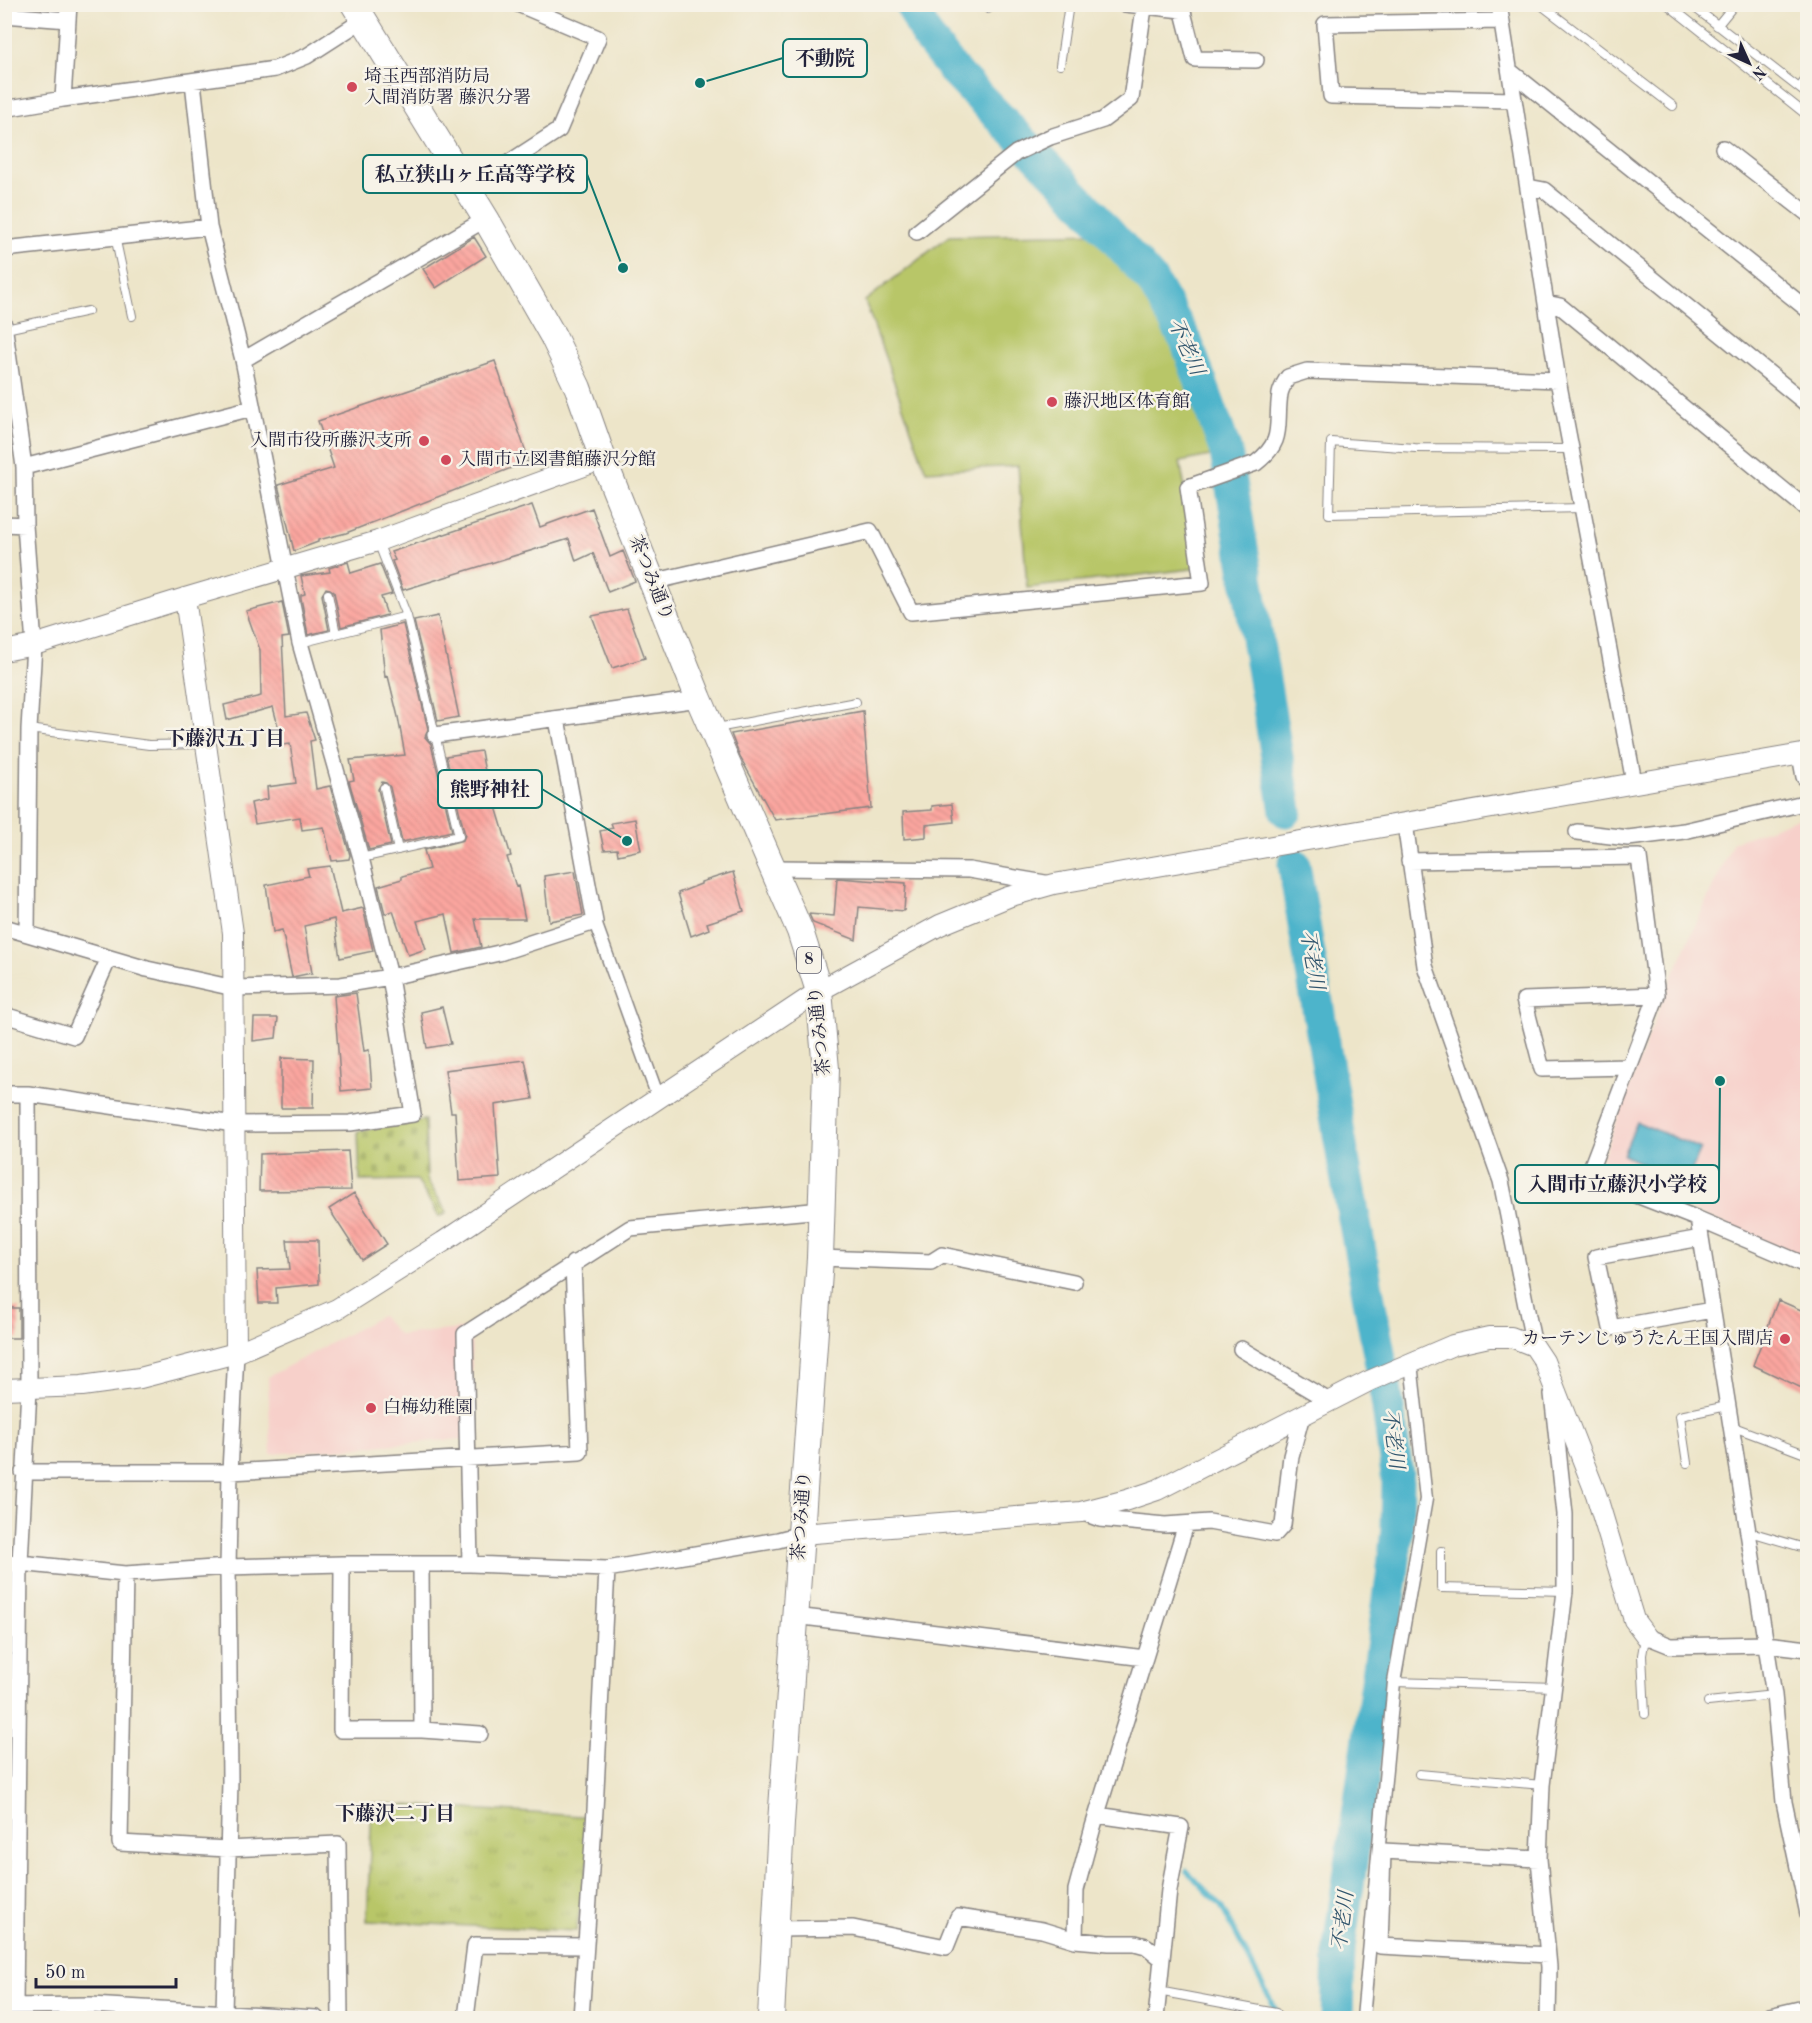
<svg xmlns="http://www.w3.org/2000/svg" width="1812" height="2023" viewBox="0 0 1812 2023" font-family="'Old Standard TT','Noto Serif JP',serif">
	<style>
		.built { fill: #f7d0ca }
		.cemetery { fill: url(#cemetery-stones); stroke: #6d7452; stroke-width: 1.5 }
		.park { fill: url(#park-tufts); stroke: #6d7452; stroke-width: 1.5 }
		.garden { fill: #b8c668; stroke: #6d7452; stroke-width: 1.5 }
		.water { fill: #4db4cb; stroke: #386b83; stroke-width: 1.5 }
		.lines { fill: none; stroke-linecap: round; stroke-linejoin: round }
		.stream { stroke: #4db4cb; stroke-width: 5 }
		.river { stroke: #4db4cb; stroke-width: 33 }
		.building { fill: url(#building-back-hatch) }
		.service-casing { stroke: #888482; stroke-width: 10 }
		.pedestrian-casing { stroke: #888482; stroke-width: 15 }
		.minor-casing { stroke: #888482; stroke-width: 18 }
		.tertiary-casing { stroke: #888482; stroke-width: 22 }
		.primary-casing { stroke: #888482; stroke-width: 28 }
		.service { stroke: #fff; stroke-width: 8 }
		.pedestrian { stroke: #fff; stroke-width: 12 }
		.minor { stroke: #fff; stroke-width: 15 }
		.tertiary { stroke: #fff; stroke-width: 20 }
		.primary { stroke: #fff; stroke-width: 26 }
		.poi-dot { fill: #d1495b; stroke: #f7f3e8; stroke-width: 2 }
		.labels { text-anchor: middle; dominant-baseline: central; stroke-width: 5; stroke-linejoin: round; paint-order: stroke }
		.shield { fill: #f7f3e8; stroke: #62616f; stroke-width: 1.5 }
		.shield-label { font-size: 16px; font-weight: bold; fill: #22223b }
		.poi-label { font-size: 18px; fill: #22223b; stroke: #f7f3e8; text-anchor: start }
		.street-label { font-size: 18px; fill: #22223b; stroke: #f7f3e8 }
		.water-label { font-size: 20px; font-style: italic; fill: #31556d; stroke: #f7f3e8 }
		.neighbourhood-label { font-size: 20px; font-weight: bold; fill: #22223b; stroke: #f7f3e8 }
		.leader { fill: none; stroke: #0f766e; stroke-width: 2 }
		.callout-dot { fill: #0f766e; stroke: #f7f3e8; stroke-width: 2 }
		.callout { fill: #f7f3e8; stroke: #0f766e; stroke-width: 2 }
		.callout-label { font-size: 20px; text-anchor: middle; font-weight: bold; fill: #22223b }
	</style>
	<defs>
		<pattern id="cemetery-stones" width="16" height="16" patternUnits="userSpaceOnUse" patternTransform="scale(1.5)"><rect width="16" height="16" fill="#b8c668"/><path d="M2 7V4a2 2 0 0 1 4 0v3zM10 15v-3a2 2 0 0 1 4 0v3z" fill="#9eaa5b"/></pattern>
		<pattern id="park-tufts" width="24" height="20" patternUnits="userSpaceOnUse" patternTransform="scale(1.5)"><rect width="24" height="20" fill="#b8c668"/><path d="M3 7l-1-3M5 7V3M7 7l1-3M15 17l-1-3M17 17v-4M19 17l1-3" fill="none" stroke="#9eaa5b"/></pattern>
		<pattern id="building-back-hatch" width="6" height="6" patternUnits="userSpaceOnUse" patternTransform="scale(1.5)"><rect width="6" height="6" fill="#fba69f"/><path d="M-1 5l2 2M0 0l6 6M5-1l2 2" fill="none" stroke="#d78f8a"/></pattern>
	</defs>
	<rect width="100%" height="100%" fill="#f7f3e8"/>
	<filter id="ink" filterUnits="userSpaceOnUse"><feTurbulence type="fractalNoise" baseFrequency=".0167" numOctaves="2"/><feDisplacementMap in="SourceGraphic" scale="12" xChannelSelector="R" yChannelSelector="G"/><feConvolveMatrix kernelMatrix="1 2 1 2 8 2 1 2 1" color-interpolation-filters="sRGB"/></filter>
	<filter id="wash" filterUnits="userSpaceOnUse"><feTurbulence type="fractalNoise" baseFrequency=".008" numOctaves="4" result="noise"/><feDisplacementMap in="SourceGraphic" scale="24" xChannelSelector="R" yChannelSelector="G"/><feGaussianBlur stdDeviation="1.35" result="paint"/><feColorMatrix in="noise" values="0 0 0 0 0 0 0 0 0 0 0 0 0 0 0 0 0 1.4 0 .05"/><feComposite in="paint" operator="in"/></filter>
	<g filter="url(#wash)">
		<rect width="100%" height="100%" fill="#ede5c9"/>
		<!-- built -->
		<path class="built" d="M1807,815V1260L1598,1169L1665,993L1733,842Z
			M381,1316L399,1335L471,1328L473,1438L271,1454L268,1377Z"/>
		<!-- cemetery -->
		<path class="cemetery" d="M425,1120L427,1180L447,1212L439,1217L417,1180L360,1181L358,1131Z"/>
		<!-- park -->
		<path class="park" d="M372,1803L596,1817L576,1931L367,1921Z"/>
		<!-- garden -->
		<path class="garden" d="M1107,233L1187,350L1220,454L1180,462L1200,568L1027,588L1018,466L926,471L865,301L949,236Z"/>
		<!-- water -->
		<path class="water" d="M1637,1122L1701,1149L1686,1183L1623,1155Z"/>
		<g class="lines">
			<!-- stream -->
			<path class="stream" d="M1187,1871L1221,1906L1280,2018"/>
			<!-- river -->
			<path class="river" d="M911,4L926,35L955,72L1084,204L1152,281L1186,341L1226,452L1286,811
				M1294,864L1344,1164L1385,1386L1398,1482L1397,1529L1392,1578L1339,1947L1337,2018"/>
		</g>
		<g id="blocks">
			<!-- building -->
			<path class="building" d="M474,237L486,256L436,288L423,269Z
				M495,361L529,461L346,533L318,540V542L294,551L278,485L334,468L318,421Z
				M532,505L540,527L592,508L610,557L623,551L635,581L608,592L593,553L576,561L569,539L403,590L392,561L395,560L391,552Z
				M348,562L351,573L380,564L392,594L381,597L387,615L341,627L334,592L330,589L326,588L322,595L329,630L308,635L301,598V595L305,594L301,576L330,572L329,568Z
				M282,602L289,637L282,638L286,716L306,713L315,740L310,741L316,789L330,786L350,855L349,859L332,861L324,827L302,830L300,817L255,824L251,803L268,799L267,787L296,783L290,744L283,745L273,707L227,720L224,705L261,696L260,650L246,611Z
				M627,609L645,658L612,668L592,616Z
				M438,616L459,717L438,721L414,621Z
				M403,624L428,729L425,737L431,744L452,831L402,842L390,787L386,783L382,782L378,789L391,845L369,850L349,781L354,780L350,760L405,755L398,717L388,676L385,677L380,630Z
				M863,711L871,808L775,820L740,757L731,734Z
				M481,751L484,767L511,856L507,857L516,887L518,886L525,919H475L481,947L454,953L446,914L417,921L426,949L408,955L393,911L385,914L378,886L402,879V876L429,869L424,850L463,840L465,835L446,756Z
				M952,804L954,822L926,825V837L904,839L903,812L932,810V806Z
				M635,819L641,850L618,855L617,849L604,850L600,831L613,828L611,823Z
				M330,866L341,913L363,908L373,951L340,958L334,919L304,926L312,973L292,977L282,930L273,932L266,885L309,876L307,869Z
				M575,871L583,915L549,921L544,876Z
				M733,872L744,911L707,923L709,929L691,936L678,893L701,884V882Z
				M837,878L906,883L904,911L859,907L856,940L813,923L809,914L834,916Z
				M356,993L364,1051L369,1050L372,1088L341,1091L334,996Z
				M442,1007L451,1044L427,1048L421,1012Z
				M254,1018H278L276,1038L253,1041Z
				M281,1058L314,1059L313,1108H281Z
				M525,1060L533,1099L495,1105L500,1178L459,1181L455,1112H451L445,1070Z
				M348,1151L351,1190L259,1191L260,1154Z
				M354,1193L387,1244L362,1260L329,1209Z
				M287,1240H318L319,1284L276,1288L277,1303H259L257,1270L290,1269Z
				M1778,1300L1808,1313V1391L1753,1365Z
				M4,1308H19V1338H5Z"/>
		</g>
	</g>
	<g filter="url(#ink)">
		<use href="#blocks" fill-opacity="0" stroke="#888482" stroke-width="1.5"/>
		<g class="lines">
			<!-- service casing -->
			<g class="service-casing">
				<path id="service" d="M1540,4L1673,106
					M1667,4L1808,116
					M1690,4L1808,95
					M988,9L990,4
					M1717,26L1735,4
					M1060,65L1069,4
					M1799,88L1808,77
					M115,236L132,316
					M6,329L88,311
					M1571,449L1415,448L1331,442L1329,514L1582,508
					M328,594L336,634
					M300,643L407,616
					M717,728L856,702
					M29,729L149,745L204,744
					M384,788L398,850
					M361,858L459,836L407,616L378,542
					M1731,1426L1808,1455
					M1687,1463L1680,1416L1727,1406
					M1747,1531L1808,1549
					M1441,1551V1588L1565,1591
					M1394,1682L1554,1687
					M1708,1702L1774,1695
					M1645,1714L1642,1655L1645,1638
					M1419,1774L1542,1785
					M1158,1991L1276,2013"/>
			</g>
			<!-- pedestrian casing -->
			<g class="pedestrian-casing">
				<path id="pedestrian" d="M595,922L658,1097
					M1363,2018L1394,1682L1426,1499L1411,1363"/>
			</g>
			<!-- minor casing -->
			<g class="minor-casing">
				<path id="minor" d="M1125,4L1182,10
					M1181,4L1195,59L1256,60
					M1499,4L1558,380L1634,782
					M4,15L68,20
					M1502,21L1325,24L1331,96L1514,100
					M1510,71L1808,310
					M63,99L69,4
					M4,109L63,99L275,69L307,56L363,20
					M1723,148L1808,214
					M1528,187L1544,190L1808,405
					M467,190L559,130L598,38L518,4
					M917,232L1016,153L1050,137L1103,120L1131,99L1144,8
					M4,249L209,227
					M1546,303L1560,306L1808,510
					M4,324L24,467L25,525L34,645L29,729L27,933
					M243,360L486,219
					M24,467L252,408
					M4,524L25,525
					M652,582L870,531L911,612L1202,583L1188,487L1256,463C1286,440 1275,425 1280,394C1281,388 1285,382 1288,377L1307,371L1558,380
					M435,735L699,699
					M1800,755L1804,777L1808,780
					M1405,823L1425,966L1501,1181L1534,1346
					M1577,832L1628,838L1684,831L1808,802
					M1409,861L1639,857L1657,995L1588,1176L1698,1219L1808,1266
					M774,868L969,870L1051,884
					M4,927L147,969L234,988L341,985L390,977L499,953L595,922L557,719
					M4,1015L74,1036L109,958
					M1629,1067L1542,1069L1524,1000L1657,995
					M4,1094H28L234,1124L350,1123L413,1114L390,977L361,858L300,643L243,360L209,227L193,82
					M1698,1219L1774,1695L1784,1802L1808,1914
					M1701,1238L1596,1257L1611,1328L1712,1310
					M820,1258L931,1262L942,1255L1074,1282
					M1241,1349L1329,1401
					M23,1472H230L580,1452L573,1263
					M1081,1512L1100,1519L1165,1525L1209,1522L1275,1534L1283,1525L1291,1456L1302,1415
					M4,1564L20,1563L125,1574L228,1567L342,1564H470L607,1569L778,1540L801,1534
					M342,1564L341,1730H422L421,1564
					M470,1564L465,1334L630,1228L822,1210
					M125,1574L120,1843L227,1849L338,1844L340,2018
					M795,1616L1145,1658
					M1646,1636L1671,1646L1766,1644L1808,1649
					M422,1730L480,1734
					M1097,1815L1181,1827L1169,1890L1156,2018
					M1539,1859L1383,1851L1380,1946L1548,1955
					M776,1929L853,1928L946,1947L958,1917L1042,1930L1075,1940L1109,1943H1135L1146,1946L1162,1959
					M1075,1940L1076,1890L1093,1827L1186,1524
					M4,2006L91,2005L316,2018
					M15,2006L20,1563L29,1389L28,1094
					M224,2012L230,1781L228,1567L230,1472L236,1353
					M466,2018L475,1945L585,1946
					M581,2018L595,1810L607,1569
					M1548,2018L1549,1967L1539,1859L1542,1785L1565,1591V1514L1552,1394
					M1761,2018L1808,2007"/>
			</g>
			<!-- tertiary casing -->
			<g class="tertiary-casing">
				<path id="tertiary" d="M185,598L233,933L236,1353
					M4,651L34,645L185,598L378,541L603,459
					M4,1389L82,1386L140,1378L236,1353L337,1309L443,1242L819,991L940,925L1008,897L1054,884L1808,753
					M801,1534L1081,1512L1127,1500L1157,1490L1369,1381L1453,1345L1489,1337H1511L1534,1346L1544,1361L1596,1494L1634,1620L1646,1636"/>
			</g>
			<!-- primary casing -->
			<g class="primary-casing">
				<path id="primary" d="M354,4L486,219L553,336L578,388L603,459L699,699L800,931L819,991L826,1069L820,1258L781,1823L771,2018"/>
			</g>
			<!-- service -->
			<use href="#service" class="service"/>
			<!-- pedestrian -->
			<use href="#pedestrian" class="pedestrian"/>
			<!-- minor -->
			<use href="#minor" class="minor"/>
			<!-- tertiary -->
			<use href="#tertiary" class="tertiary"/>
			<!-- primary -->
			<use href="#primary" class="primary"/>
		</g>
	</g>
	<!-- markers -->
	<g class="poi-dot">
		<circle cx="352" cy="87" r="6"/>
		<circle cx="1052" cy="402" r="6"/>
		<circle cx="424" cy="441" r="6"/>
		<circle cx="446" cy="460" r="6"/>
		<circle cx="1785" cy="1339" r="6"/>
		<circle cx="371" cy="1408" r="6"/>
	</g>
	<g class="labels">
		<!-- shield labels -->
		<rect class="shield" x="797" y="947" width="24" height="26" rx="4.5"/>
		<g class="shield-label">
			<text x="809" y="960">8</text>
		</g>
		<!-- poi labels -->
		<g class="poi-label">
			<text x="364" y="77">埼玉西部消防局<tspan x="364" dy="21">入間消防署 藤沢分署</tspan></text>
			<text x="1064" y="402">藤沢地区体育館</text>
			<text x="412" y="441" text-anchor="end">入間市役所藤沢支所</text>
			<text x="458" y="460">入間市立図書館藤沢分館</text>
			<text x="1773" y="1339" text-anchor="end">カーテンじゅうたん王国入間店</text>
			<text x="383" y="1408">白梅幼稚園</text>
		</g>
		<!-- street labels -->
		<g class="street-label">
			<text transform="translate(651 578) rotate(68)">茶つみ通り</text>
			<text transform="translate(820 1031) rotate(-96)">茶つみ通り</text>
			<text transform="translate(802 1516) rotate(-86)">茶つみ通り</text>
		</g>
		<!-- water labels -->
		<g class="water-label">
			<text transform="translate(1185 347) rotate(66)">不老川</text>
			<text transform="translate(1311 960) rotate(80)">不老川</text>
			<text transform="translate(1392 1439) rotate(83)">不老川</text>
			<text transform="translate(1344 1921) rotate(-83)">不老川</text>
		</g>
		<!-- neighbourhood labels -->
		<g class="neighbourhood-label">
			<text x="225" y="740">下藤沢五丁目</text>
			<text x="395" y="1815">下藤沢二丁目</text>
		</g>
	</g>
	<!-- callouts -->
	<path class="leader" d="M700 83L783 58M623 268L587 174M627 841L542 789M1720 1081L1719 1184"/>
	<g class="callout-dot">
		<circle cx="700" cy="83" r="6"/>
		<circle cx="623" cy="268" r="6"/>
		<circle cx="627" cy="841" r="6"/>
		<circle cx="1720" cy="1081" r="6"/>
	</g>
	<g class="callout">
		<rect x="783" y="39" width="84" height="38" rx="6"/>
		<rect x="363" y="155" width="224" height="38" rx="6"/>
		<rect x="438" y="770" width="104" height="38" rx="6"/>
		<rect x="1515" y="1165" width="204" height="38" rx="6"/>
	</g>
	<g class="callout-label">
		<text x="825" y="65">不動院</text>
		<text x="475" y="181">私立狭山ヶ丘高等学校</text>
		<text x="490" y="796">熊野神社</text>
		<text x="1617" y="1191">入間市立藤沢小学校</text>
	</g>
	<!-- margin -->
	<rect width="1812" height="2023" fill="none" stroke="#f7f3e8" stroke-width="24"/>
	<!-- north arrow -->
	<g transform="translate(1749 63) rotate(135)" stroke="#f7f3e8" stroke-width="4.5" paint-order="stroke">
	<path d="M0-4.5L10 22L0 15L-10 22Z" fill="#22223b"/>
	<text y="-9" font-size="16" font-weight="bold" text-anchor="middle" fill="#22223b">N</text>
	</g>
	<!-- scale -->
	<path d="M36 1978v9h140v-9" fill="none" stroke="#22223b" stroke-width="3"/>
	<text x="45" y="1978" font-size="18" fill="#22223b" stroke="#f7f3e8" stroke-width="4.5" paint-order="stroke">50 m</text>
</svg>
